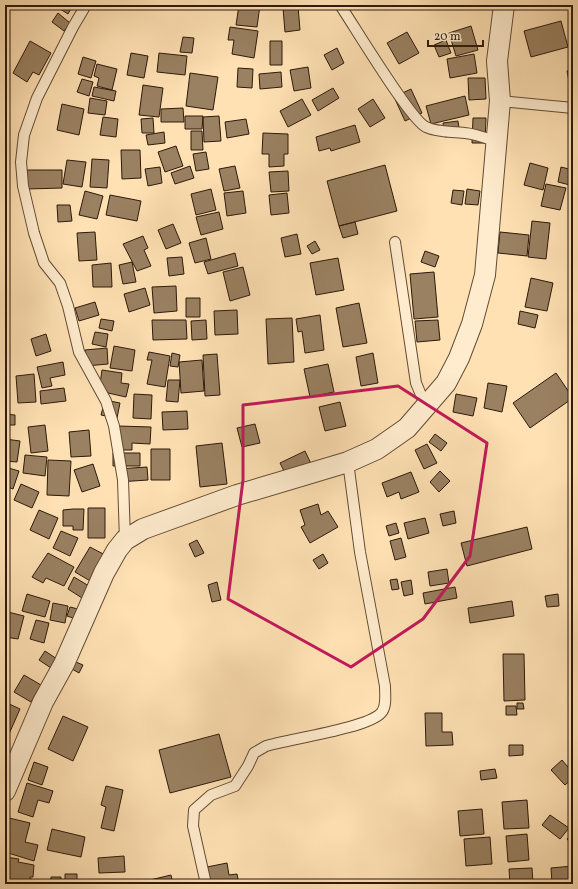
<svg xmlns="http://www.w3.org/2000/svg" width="578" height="889" viewBox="0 0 578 889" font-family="Vollkorn,serif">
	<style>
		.building { fill: #9a8162; stroke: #2d1a0a }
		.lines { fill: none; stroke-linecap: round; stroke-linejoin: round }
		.lane-casing { stroke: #624c34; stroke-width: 12 }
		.street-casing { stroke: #624c34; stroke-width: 22 }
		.lane { stroke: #ffecce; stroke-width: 10 }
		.street { stroke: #ffecce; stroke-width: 20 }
		.marked { fill: none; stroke: #c2185b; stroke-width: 3; stroke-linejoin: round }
	</style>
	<rect width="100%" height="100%" fill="#ffe1b4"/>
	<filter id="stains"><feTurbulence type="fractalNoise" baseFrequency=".005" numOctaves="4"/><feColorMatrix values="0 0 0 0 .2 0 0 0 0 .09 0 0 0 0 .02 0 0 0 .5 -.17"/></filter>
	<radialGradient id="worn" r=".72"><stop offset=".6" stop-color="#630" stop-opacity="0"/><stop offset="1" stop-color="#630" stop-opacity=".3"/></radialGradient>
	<!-- building -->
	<path class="building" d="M54,5H73L68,14Z
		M239,5H260L257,27L236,25Z
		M298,6L300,30L285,32L283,8Z
		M58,13L70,23L64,31L52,22Z
		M561,21L568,47L531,57L524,31Z
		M471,26L478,50L456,56L449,33Z
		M230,27L258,31L254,58L232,54L234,40H228Z
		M407,32L419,53L399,64L387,43Z
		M183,37L194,38L192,53L180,52Z
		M446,40L451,53L439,57L434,45Z
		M30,41L51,53L39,75L33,72L27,82L13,73Z
		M270,41H282V65H270Z
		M337,48L344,63L332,70L324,55Z
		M131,53L148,56L144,78L127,75Z
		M159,53L187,56L185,75L157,72Z
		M474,54L477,73L450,78L447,59Z
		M83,57L96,61L91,78L78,74Z
		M97,64L117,69L112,90L97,86L99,78L94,76Z
		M308,67L311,88L294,91L290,70Z
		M238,68L253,69L252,88L237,87Z
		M573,69V102L567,71Z
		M281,72L282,87L260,89L259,74Z
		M190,73L218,77L213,110L186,106Z
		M468,78H485L486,99L469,100Z
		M82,79L93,82L89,96L77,92Z
		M143,85L163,88L159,117L139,115Z
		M94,87L116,91L114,101L92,96Z
		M333,88L339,98L318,111L312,100Z
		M411,89L422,113L405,121L394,97Z
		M465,96L469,115L431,124L426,106Z
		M90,98L107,101L105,115L88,113Z
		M302,99L311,115L288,127L280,111Z
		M373,99L385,118L370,127L358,109Z
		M62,104L84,109L79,135L57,130Z
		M183,108L184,122H161V109Z
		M185,116H203L202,129H185Z
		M219,116L221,141L204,142L203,117Z
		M103,117L118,119L116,137L100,135Z
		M153,118L154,133H142L141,119Z
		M473,118H486L485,143H472Z
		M246,119L249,134L227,138L225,122Z
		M458,121L460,135L445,137L443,123Z
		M355,125L360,142L331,151L330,148L319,151L316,137Z
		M191,131H202L203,150H191Z
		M164,132L165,143L148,145L146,135Z
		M263,133L288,134V154H284V166L269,167V154H262Z
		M176,146L183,166L165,172L158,152Z
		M121,150H140L141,178L122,179Z
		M206,152L209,169L196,171L193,154Z
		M92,159L109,160L107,188L90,187Z
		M67,160L86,162L82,187L63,184Z
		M530,163L548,168L543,190L524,185Z
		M385,165L397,211L339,226L327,181Z
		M190,166L194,178L175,184L171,173Z
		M235,166L240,188L224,191L219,169Z
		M160,167L162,183L148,186L145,169Z
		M561,167L573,170L570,185L558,182Z
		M27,170H62V188L27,189Z
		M288,171L289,191L271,192L269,172Z
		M546,184L566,188L560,210L541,206Z
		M211,189L216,210L196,215L191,194Z
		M467,189L480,191L478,205L465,204Z
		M453,190L464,191L462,205L451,203Z
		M85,191L103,196L97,219L79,215Z
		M243,191L246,213L227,216L224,193Z
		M287,193L289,213L271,215L269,195Z
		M110,195L141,201L137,221L106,215Z
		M57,205H70L72,221L58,222Z
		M219,212L223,229L201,235L196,217Z
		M532,221L550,223L546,259L528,257Z
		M355,222L358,234L343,238L339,226Z
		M173,224L181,243L166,249L158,230Z
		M95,232L97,260L79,261L77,233Z
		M500,232L529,235L527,256L498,253Z
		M297,234L301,254L285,257L281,238Z
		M143,236L148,248L144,250L151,266L137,271L123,244Z
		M206,238L211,259L195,263L189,243Z
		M315,241L320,250L312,254L307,246Z
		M425,251L439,256L435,267L421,262Z
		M235,253L238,266L208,274L204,262Z
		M182,257L184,274L169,276L167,258Z
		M338,258L344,290L316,295L310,263Z
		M132,262L136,282L123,284L119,265Z
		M111,263L112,287H93L92,265Z
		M243,267L250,295L230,301L223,272Z
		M434,272L438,317L414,319L410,274Z
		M531,278L553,283L547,311L525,307Z
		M176,286L177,311L154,313L152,287Z
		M145,288L150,305L129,312L124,294Z
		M186,298H200V317H186Z
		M95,302L99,315L79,321L75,308Z
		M359,303L367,343L343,347L336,308Z
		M237,310L238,334L215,335L214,311Z
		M520,311L538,315L535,328L518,324Z
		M320,315L324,350L305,353L302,331L298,332L296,319Z
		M292,318L294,362L268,364L266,319Z
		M101,319L114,321L112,331L99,328Z
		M152,320H186L187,339L153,340Z
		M206,320L207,339L192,340L191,321Z
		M438,320L440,340L417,342L415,321Z
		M95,332L108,334L106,347L92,344Z
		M46,334L51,351L36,356L31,339Z
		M114,346L135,350L132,371L110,368Z
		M107,348L108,364L86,366L85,350Z
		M149,352L170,356L165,387L147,384L152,360H147Z
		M172,353L180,355L178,367L170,366Z
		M373,353L378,383L361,386L356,357Z
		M217,354L220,395L205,396L203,355Z
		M202,360L204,391L181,393L179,362Z
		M63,362L65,375L50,378L52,386L42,388L37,367Z
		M328,364L334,392L310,397L304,369Z
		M102,370L122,373L121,383L129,384L126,397L99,391Z
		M556,373L573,398L530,428L513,403Z
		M34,374L36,402L18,403L16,376Z
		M168,380H180L178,402L166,401Z
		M488,383L507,386L502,412L484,408Z
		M64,388L66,401L41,404L40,391Z
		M134,394L152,395L151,419L133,418Z
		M456,394L477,398L473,416L453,412Z
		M105,400L120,403L117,418L101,415Z
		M340,402L346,426L325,431L319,407Z
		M187,411L188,429L163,430L162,412Z
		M5,414L15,415V425H5Z
		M255,424L260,443L242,447L237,428Z
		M45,425L48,451L31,453L28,427Z
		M118,426L151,427L150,444L132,443V450H114Z
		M89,430L91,456L71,457L69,432Z
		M435,434L447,443L441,451L429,442Z
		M5,439L20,441L17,462L5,461Z
		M222,443L227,484L200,487L196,446Z
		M427,444L437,463L424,469L415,450Z
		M151,449H170V480H151Z
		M305,451L313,468L288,479L280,463Z
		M113,453H140V466H113Z
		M25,455L47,457L45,476L23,473Z
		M48,460L71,461L69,496L47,495Z
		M93,464L100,486L82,492L74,470Z
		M5,467L19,471L13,489L5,486Z
		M147,467L148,480L118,482L117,469Z
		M440,471L450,481L439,492L430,482Z
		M411,472L419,492L401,499L399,492L387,497L382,483Z
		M21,484L39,492L32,508L14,500Z
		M5,491L9,492L5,506Z
		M318,504L321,515L328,511L338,527L310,543L301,527L305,525L300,510Z
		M88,508H105V538H88Z
		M73,509H84L83,530H73V526H63V510Z
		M39,510L58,518L49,539L30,530Z
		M454,511L456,523L443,526L440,514Z
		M425,518L429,533L408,539L404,523Z
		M396,523L399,533L389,536L386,526Z
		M527,527L532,549L467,566L461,543Z
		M61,531L78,538L70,556L53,548Z
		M401,538L406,557L395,560L390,541Z
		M197,540L204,553L195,557L189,544Z
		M5,541L9,542L6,562H5Z
		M90,547L107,556L92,582L75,572Z
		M48,553L74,567L64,586L46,578L43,583L32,577Z
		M323,554L328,563L319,569L313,560Z
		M447,569L449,583L430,586L428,572Z
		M74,577L89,586L82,598L68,589Z
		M397,579L399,589L392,590L390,580Z
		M411,580L413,594L404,596L401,582Z
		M217,582L221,600L212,602L208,585Z
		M455,587L457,598L425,604L423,593Z
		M27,594L50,601L45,617L22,611Z
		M558,594L559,606L547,607L545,596Z
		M512,601L514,616L470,623L468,608Z
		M53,603L68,606L65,623L50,620Z
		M70,607L78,609L76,619L67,616Z
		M8,612L24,616L18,639L5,637Z
		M36,620L49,623L44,643L30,639Z
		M45,651L57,659L51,668L39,660Z
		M503,654H524L525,700L504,701Z
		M76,662L83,665L79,673L72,669Z
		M24,675L41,685L31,702L14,692Z
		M5,702L20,709L9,734L5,733Z
		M517,703H523L524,709H517Z
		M506,706H516L517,715H506Z
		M425,713H442V732H452L453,745L426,746Z
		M63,716L88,727L73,761L48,749Z
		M219,734L231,777L170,793L159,750Z
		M509,745H523V755L509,756Z
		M562,760L573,773V778L565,785L551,770Z
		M34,762L48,767L42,785L28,780Z
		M495,769L497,778L481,780L480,771Z
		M27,783L53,791L49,803L38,800L33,817L18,812Z
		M106,786L123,790L114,831L101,828L106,807L101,805Z
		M527,800L529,828L504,829L502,802Z
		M482,809L484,834L460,836L458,811Z
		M550,815L569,828L560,839L542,825Z
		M5,817L30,823L25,842L38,845L34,861L5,852Z
		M52,829L85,837L81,857L47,850Z
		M527,834L529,860L508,862L506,836Z
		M573,834V846L567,839Z
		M490,837L492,864L466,866L464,839Z
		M124,856L125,872L99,873L98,858Z
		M5,857L19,859L18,862L34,865L33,877H30V879H32V884H14V880L5,879Z
		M227,863L229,875L237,874L239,884H205L202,868Z
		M573,866V884H552L551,868Z
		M532,868L533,884H510L509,869Z
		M65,874H77V884H65Z
		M171,875L173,884H151L150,880Z
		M51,877H61V884H50Z"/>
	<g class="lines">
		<!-- lane casing -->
		<g class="lane-casing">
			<path id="lane" d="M86,5L73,27L37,98L24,135L21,162L23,186L34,233L44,263L60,283L68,306L79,352L106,401L114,426L123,480L125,540
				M340,5C353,24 411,121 426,127C439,133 451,131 465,133C476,134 486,138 497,142
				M500,101L573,108
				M395,242L416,383L426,407
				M206,884L193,826L194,810L211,795L235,786L248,766L254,753L266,746C289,739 368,728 381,713C387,707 385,695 385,686L360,552L348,462"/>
		</g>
		<!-- street casing -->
		<g class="street-casing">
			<path id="street" d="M5,791L43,702L64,664L104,573L117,550L125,540L143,529L237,495L348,462L377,449L407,428L446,383L459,358L472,324L485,275L500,101L497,61L504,5"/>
		</g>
		<!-- lane -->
		<use href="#lane" class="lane"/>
		<!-- street -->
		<use href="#street" class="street"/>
	</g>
	<!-- marked area -->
	<path class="marked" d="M398,386L487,443L470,556L423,619L351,667L228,599L243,480V405Z"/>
	<!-- margin -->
	<rect width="578" height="889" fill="none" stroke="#ffe1b4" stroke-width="20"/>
	<rect x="6" y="6" width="566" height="877" fill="none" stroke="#2d1a0a" stroke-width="2"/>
	<rect x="10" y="10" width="558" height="869" fill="none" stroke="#2d1a0a"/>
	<!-- scale -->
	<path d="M428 40v6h55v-6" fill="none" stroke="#2d1a0a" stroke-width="2"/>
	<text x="434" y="40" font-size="12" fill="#2d1a0a" stroke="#ffecce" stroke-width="3" paint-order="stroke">20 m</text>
	<rect width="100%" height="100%" filter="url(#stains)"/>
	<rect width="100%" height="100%" fill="url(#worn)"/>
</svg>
